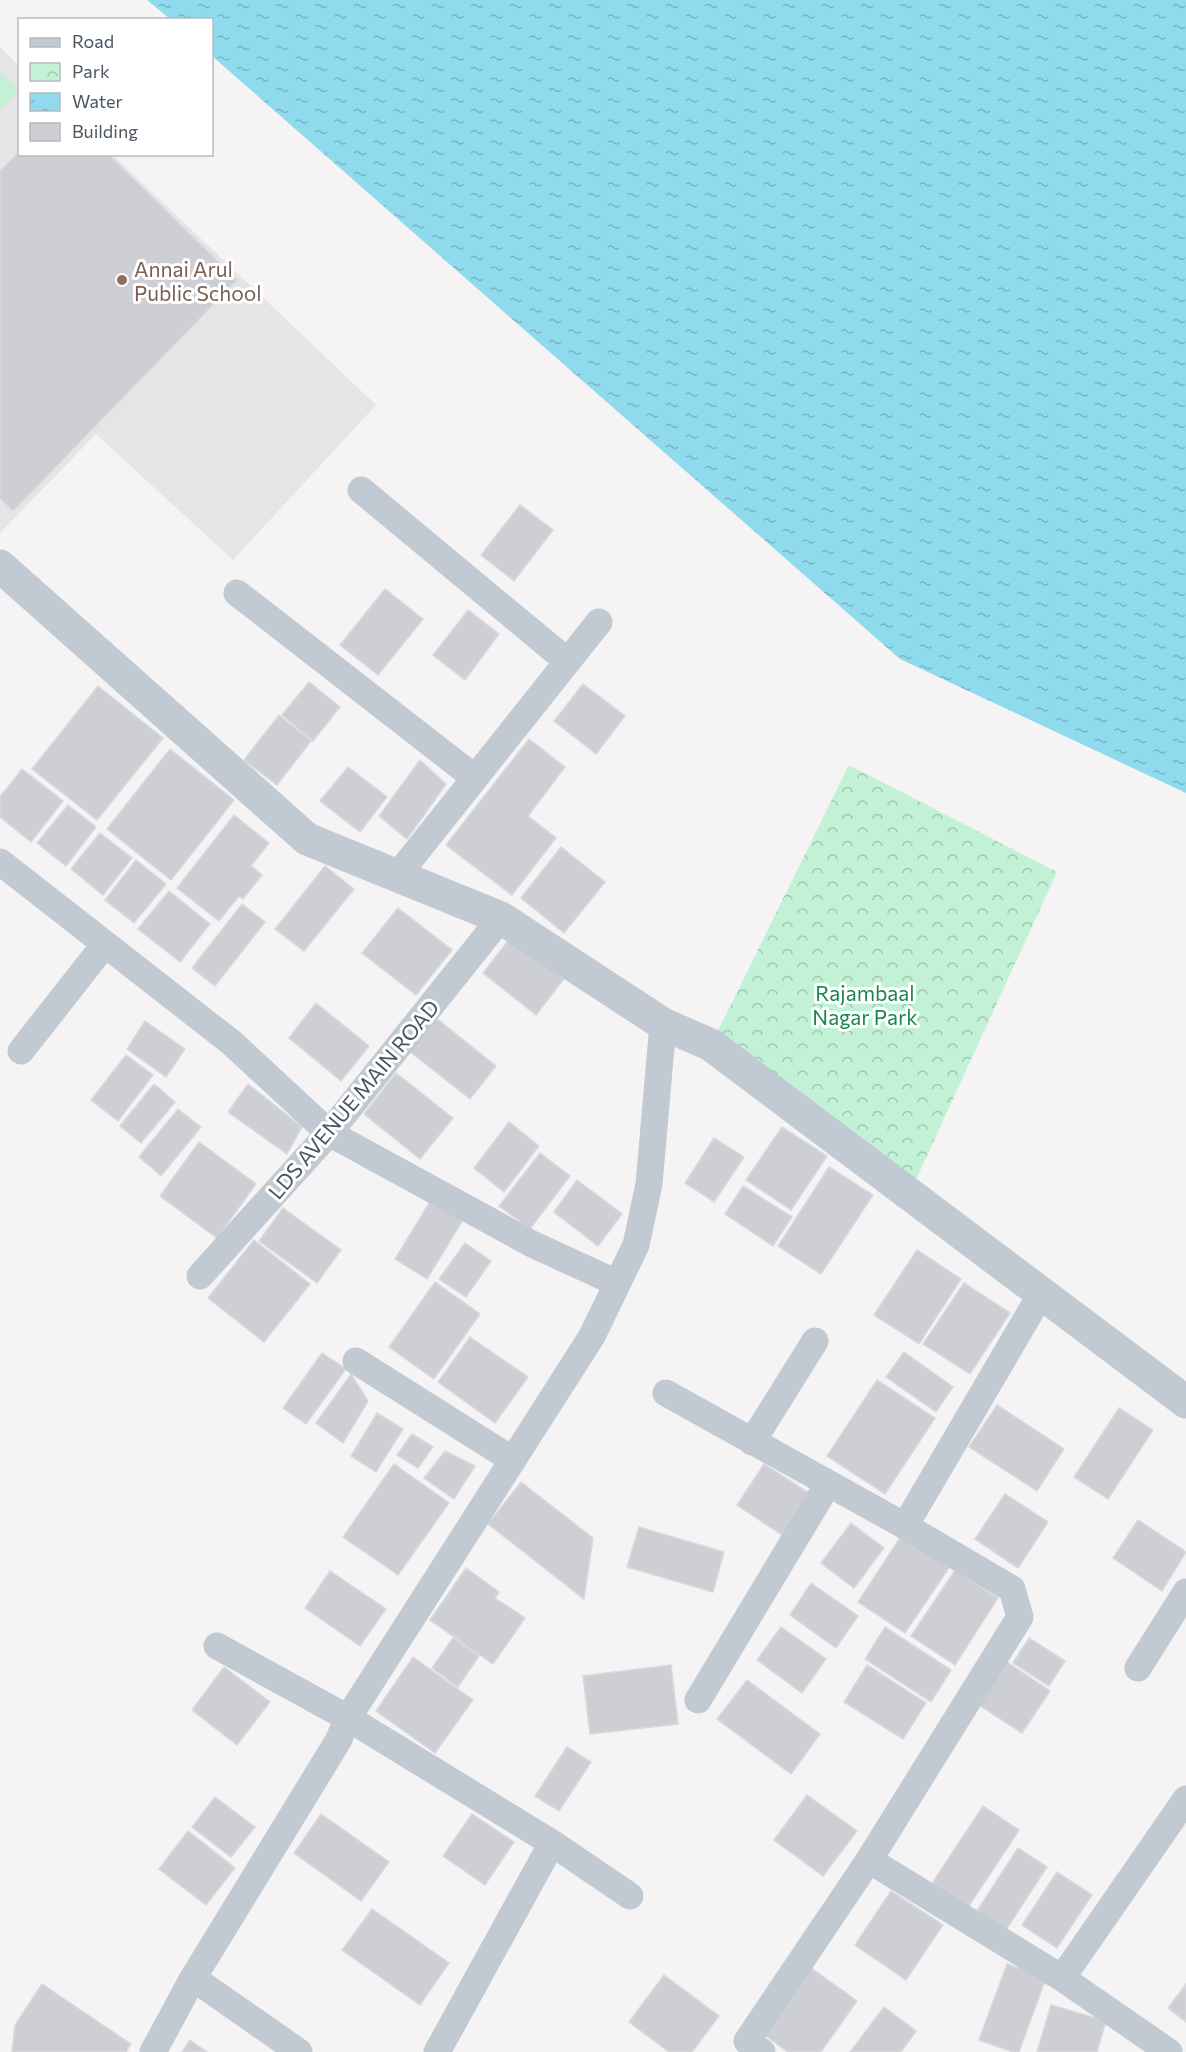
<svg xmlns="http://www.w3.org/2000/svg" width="1186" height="2052" viewBox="0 0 1186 2052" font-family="Commissioner,sans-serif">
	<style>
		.education { fill: #e6e4e5 }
		.grass { fill: #c3f1d5 }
		.park { fill: url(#park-crowns) }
		.water { fill: url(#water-ripples) }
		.building { fill: #cdcfd5; stroke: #d7d9de; stroke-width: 1.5 }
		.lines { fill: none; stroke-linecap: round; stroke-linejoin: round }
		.minor { stroke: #c1cad2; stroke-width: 27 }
		.tertiary { stroke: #c1cad2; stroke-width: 33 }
		.education-dot { fill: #8d6e63; stroke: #fff; stroke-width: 2 }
		.labels { text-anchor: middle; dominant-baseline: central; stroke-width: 6; stroke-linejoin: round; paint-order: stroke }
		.education-label { font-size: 21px; fill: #785e54; stroke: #fff; text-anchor: start }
		.park-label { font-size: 21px; fill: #17864f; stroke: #fff }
		.street-label { font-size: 21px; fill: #4a5661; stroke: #fff }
	</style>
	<defs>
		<pattern id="park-crowns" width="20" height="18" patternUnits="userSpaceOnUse" patternTransform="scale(1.5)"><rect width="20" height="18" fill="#c3f1d5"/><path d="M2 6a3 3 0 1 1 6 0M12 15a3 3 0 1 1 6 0" fill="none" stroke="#a0c6b0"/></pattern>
		<pattern id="water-ripples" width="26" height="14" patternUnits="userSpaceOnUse" patternTransform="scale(1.5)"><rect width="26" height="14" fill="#90daee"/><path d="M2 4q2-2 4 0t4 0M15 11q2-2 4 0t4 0" fill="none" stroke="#78b4c4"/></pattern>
	</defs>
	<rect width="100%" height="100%" fill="#f5f3f3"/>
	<!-- education -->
	<path class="education" d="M0,47L19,66L20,154L113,155L376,405L233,560L96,434L0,533Z"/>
	<!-- grass -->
	<path class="grass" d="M0,72L19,90L0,110Z"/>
	<!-- park -->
	<path class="park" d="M849,765L1057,872L909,1195L711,1045Z"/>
	<!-- water -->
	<path class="water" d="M147,0H1186V793L900,659L212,56V20L170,19Z"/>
	<!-- building -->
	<path class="building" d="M20,151V154H108L237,280L13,511L0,498V171Z
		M520,505L553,530L514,581L481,555Z
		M385,589L423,619L378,675L340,645Z
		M468,610L499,634L465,680L433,655Z
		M309,682L340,707L313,741L282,715Z
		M583,684L625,716L596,754L554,721Z
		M98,686L163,738L97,820L32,769Z
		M279,715L311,741L277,785L244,760Z
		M529,739L565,767L528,816L556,838L512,895L446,845Z
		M170,749L234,800L171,880L107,829Z
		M420,760L446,784L407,839L379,816Z
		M348,767L387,797L360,832L320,801Z
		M22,769L63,801L31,842L0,817V797Z
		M68,805L96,827L66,866L37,843Z
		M234,815L269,843L251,866L262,875L243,899L239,896L219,921L177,888Z
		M100,833L132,858L103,895L71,869Z
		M561,847L605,882L564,933L521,898Z
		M136,860L166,884L134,923L105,900Z
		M325,866L354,889L304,951L275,929Z
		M169,891L210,924L180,962L138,929Z
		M242,904L265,922L215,986L192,968Z
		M398,908L452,950L416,995L362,953Z
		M511,937L564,979L536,1015L483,973Z
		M316,1003L369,1046L341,1081L289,1038Z
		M436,1018L496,1066L470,1099L409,1051Z
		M145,1021L185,1049L166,1077L127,1049Z
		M126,1055L153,1075L118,1121L91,1100Z
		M396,1073L453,1118L420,1159L364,1114Z
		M154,1084L175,1102L141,1143L120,1126Z
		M248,1084L302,1127L287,1154L228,1112Z
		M178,1109L201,1127L161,1176L139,1157Z
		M509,1122L539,1146L504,1192L474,1168Z
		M782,1127L827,1156L791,1210L746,1180Z
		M714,1138L744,1157L714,1202L685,1183Z
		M199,1142L256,1184L217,1238L160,1196Z
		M540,1153L570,1176L530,1229L499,1206Z
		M829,1167L873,1195L821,1274L778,1246Z
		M577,1180L622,1214L598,1246L554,1212Z
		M743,1186L792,1217L773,1246L725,1214Z
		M431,1200L463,1220L427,1279L395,1259Z
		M283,1208L341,1250L317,1283L259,1241Z
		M254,1240L310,1284L264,1342L208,1298Z
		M465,1243L491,1261L466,1297L439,1279Z
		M917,1250L961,1279L919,1344L874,1315Z
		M435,1282L480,1314L434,1379L389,1347Z
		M964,1283L1010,1313L970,1374L923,1344Z
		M470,1337L528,1377L495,1423L438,1382Z
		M904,1352L953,1387L936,1412L886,1377Z
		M322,1353L346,1369L306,1424L283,1408Z
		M351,1374L368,1401L343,1443L316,1423Z
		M877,1380L935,1418L885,1494L827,1456Z
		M997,1405L1064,1449L1037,1491L969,1447Z
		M1119,1408L1153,1430L1108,1499L1074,1477Z
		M377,1413L403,1429L376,1472L351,1456Z
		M412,1434L433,1447L418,1468L397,1455Z
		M445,1451L475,1466L454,1499L424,1478Z
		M394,1464L449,1503L398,1575L343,1537Z
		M764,1464L809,1493L782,1535L737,1505Z
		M521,1482L593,1538L584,1599L488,1524Z
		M1005,1494L1048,1522L1018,1568L975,1539Z
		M1138,1520L1186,1552L1162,1591L1113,1558Z
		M851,1523L884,1548L854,1588L821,1563Z
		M639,1527L724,1552L713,1592L627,1567Z
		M905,1530L953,1562L905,1633L858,1602Z
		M466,1568L499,1592L495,1598L525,1618L493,1664L430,1620Z
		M955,1570L998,1598L955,1665L911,1636Z
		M330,1571L386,1609L360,1646L305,1608Z
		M811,1583L858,1616L836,1648L790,1615Z
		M781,1627L826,1659L802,1693L757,1660Z
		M885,1627L951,1670L931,1702L865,1659Z
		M453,1638L479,1656L458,1687L432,1668Z
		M1029,1638L1065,1661L1049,1686L1013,1663Z
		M413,1657L473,1700L435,1753L376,1711Z
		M1007,1662L1050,1691L1022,1733L979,1705Z
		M671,1665L678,1724L590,1734L583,1676Z
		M867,1665L926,1703L903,1739L844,1702Z
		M224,1667L270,1702L237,1745L192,1710Z
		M747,1680L820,1734L791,1774L717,1719Z
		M567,1747L591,1762L559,1811L535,1796Z
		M807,1795L857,1831L823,1876L774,1840Z
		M215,1797L255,1827L231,1857L192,1827Z
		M983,1806L1019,1830L967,1909L931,1885Z
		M321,1814L389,1862L361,1901L294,1853Z
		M472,1814L514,1842L485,1885L443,1856Z
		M188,1831L235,1868L206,1905L159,1869Z
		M1018,1848L1047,1867L1002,1936L973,1917Z
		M1057,1872L1092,1895L1057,1948L1022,1925Z
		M891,1891L943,1925L906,1980L855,1945Z
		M372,1909L449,1963L420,2005L342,1950Z
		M1007,1964L1046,1978L1019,2052H1013L979,2040Z
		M807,1965L857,2001L821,2052H788L759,2031Z
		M664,1975L719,2016L692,2052H669L629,2022Z
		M42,1984L131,2044L126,2052H12L15,2025Z
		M1186,1984V2022L1168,2008Z
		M1051,2005L1106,2021L1097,2052H1037Z
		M884,2007L916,2031L901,2052H850Z
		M190,2040L207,2052H182Z"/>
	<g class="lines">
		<!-- minor -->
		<path class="minor" d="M361,490L567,661
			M237,593L475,778
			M0,862L232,1043L329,1133L532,1244L617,1283
			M397,876L599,622
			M21,1051L105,944
			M200,1276L329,1133L501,918
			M356,1361L513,1460
			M666,1393L905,1526L1041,1294
			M752,1442L815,1341
			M217,1646L348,1718L552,1843L630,1896
			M1138,1668L1186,1592
			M698,1700L828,1484
			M869,1860L1062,1978L1186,1799
			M193,1978L299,2052
			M1062,1978L1169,2052
			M153,2052L193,1978L338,1741L348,1718L592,1336L636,1245L649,1184L663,1024
			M437,2052L552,1843
			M762,2052L747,2041L869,1860L1020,1617L1012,1589L905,1526"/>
		<!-- tertiary -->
		<path class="tertiary" d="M0,566L307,839L501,918L663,1024L711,1045L1186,1402"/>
	</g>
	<!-- markers -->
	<circle class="education-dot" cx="122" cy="280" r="6"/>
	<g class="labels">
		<!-- education labels -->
		<g class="education-label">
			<text x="134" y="268">Annai Arul<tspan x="134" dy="24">Public School</tspan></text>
		</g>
		<!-- park labels -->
		<g class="park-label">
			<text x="865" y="992">Rajambaal<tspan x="865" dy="24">Nagar Park</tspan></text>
		</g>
		<!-- street labels -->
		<g class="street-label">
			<text transform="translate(353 1099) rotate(-50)">LDS AVENUE MAIN ROAD</text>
		</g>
	</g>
	<!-- legend -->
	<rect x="18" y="18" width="195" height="138" fill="#ffffff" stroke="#b7bbc0" stroke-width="1.5"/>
	<rect x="30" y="38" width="30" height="9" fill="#c1cad2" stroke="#b7bbc0" stroke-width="1.5"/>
	<text x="72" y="48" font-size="18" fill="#4a5661">Road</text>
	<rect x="30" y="63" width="30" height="18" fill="url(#park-crowns)" stroke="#b7bbc0" stroke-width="1.5"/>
	<text x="72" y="78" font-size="18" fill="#4a5661">Park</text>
	<rect x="30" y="93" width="30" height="18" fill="url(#water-ripples)" stroke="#b7bbc0" stroke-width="1.5"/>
	<text x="72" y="108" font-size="18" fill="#4a5661">Water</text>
	<rect x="30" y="123" width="30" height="18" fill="#cdcfd5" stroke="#b7bbc0" stroke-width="1.5"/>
	<text x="72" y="138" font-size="18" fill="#4a5661">Building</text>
</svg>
